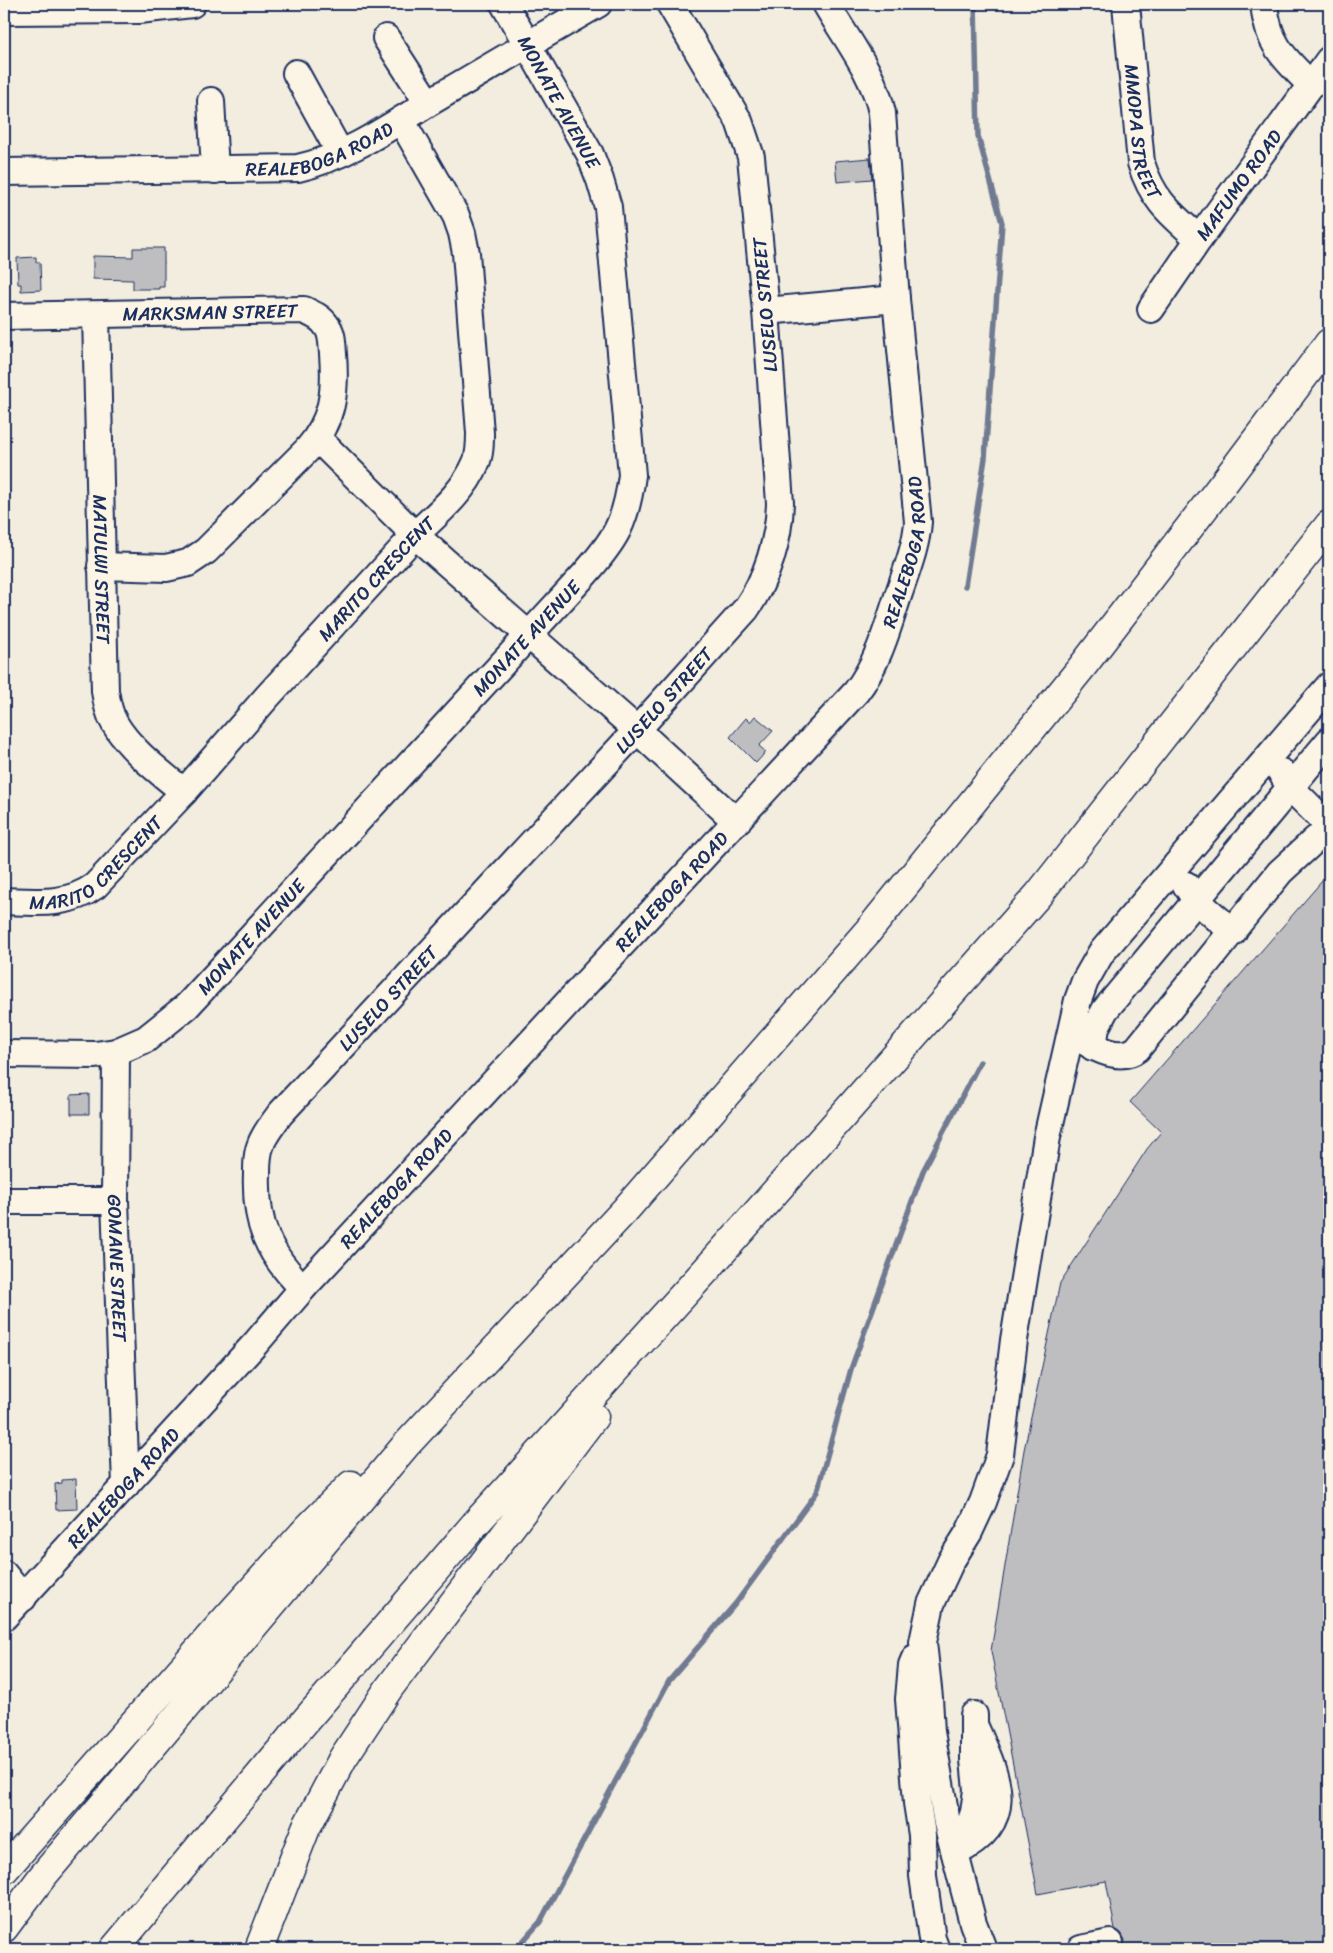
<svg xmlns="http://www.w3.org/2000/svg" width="1333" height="1953" viewBox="0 0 1333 1953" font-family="Sriracha,sans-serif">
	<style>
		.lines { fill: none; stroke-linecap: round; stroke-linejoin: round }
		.stream { stroke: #707a91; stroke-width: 5.5 }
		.building { fill: #bebec0; stroke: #1b2f5e }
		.minor-casing { stroke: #1b2f5e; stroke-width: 30 }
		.highway-casing { stroke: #1b2f5e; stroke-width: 31 }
		.minor { stroke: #fcf5e5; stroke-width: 26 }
		.highway { stroke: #fcf5e5; stroke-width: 28 }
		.labels { text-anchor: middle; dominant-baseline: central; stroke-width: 4; stroke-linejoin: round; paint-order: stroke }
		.street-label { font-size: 19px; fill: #1b2f5e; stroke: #fcf5e5 }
	</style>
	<rect width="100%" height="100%" fill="#f3ede0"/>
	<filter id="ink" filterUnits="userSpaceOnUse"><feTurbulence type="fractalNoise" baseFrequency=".02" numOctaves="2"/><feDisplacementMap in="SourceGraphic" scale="10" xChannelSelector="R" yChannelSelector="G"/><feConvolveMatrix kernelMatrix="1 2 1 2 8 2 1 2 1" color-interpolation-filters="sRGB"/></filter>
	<g filter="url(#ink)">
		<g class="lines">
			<!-- stream -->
			<path class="stream" d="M965,586L985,458L1002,223L978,136L975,4
				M516,1949L540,1922L669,1681L736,1603L817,1492L851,1369L923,1171L980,1062"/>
		</g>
		<!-- building -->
		<path class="building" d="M870,158L872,179L837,182L835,161Z
			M133,248H164V287H159V289H133V280L93,279V256L133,257Z
			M36,257V262H40L41,290L21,291V284H18L17,258Z
			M755,716L773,731L759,746L766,752L756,763L730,737L746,718L750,722Z
			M1329,873V1949H1123L1125,1940L1121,1933L1115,1929L1106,1881L1038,1894L991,1651L1024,1450L1060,1283L1147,1149L1161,1132L1130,1102Z
			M89,1094V1114H71V1095Z
			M76,1479L77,1509L56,1510L55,1484L62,1483V1480Z"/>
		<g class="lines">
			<!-- minor casing -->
			<g class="minor-casing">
				<g id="minor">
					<path id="s1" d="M1126,4L1141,163C1153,201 1171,214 1199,239"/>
					<path d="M1264,4C1268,45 1284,58 1311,85"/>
					<path d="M4,11L139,10L192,4"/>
					<path d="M386,38L428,103"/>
					<path d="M296,73L340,153"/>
					<path d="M211,101L215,170"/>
					<path id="s2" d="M4,172L298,168C344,158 390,127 430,102C486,69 542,36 598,4"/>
					<path id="s3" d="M1151,309L1199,239L1329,60"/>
					<path d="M766,311L896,299"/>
					<path id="s4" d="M96,315L105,691C107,703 109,714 115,724C131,751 160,772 184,792"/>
					<path id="s5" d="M4,316L304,310C312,314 321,317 326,325C333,333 332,344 333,354C336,393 333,420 307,450L206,551L188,563L166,568L101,566"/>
					<path d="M317,438L415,535L637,730L737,822"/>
					<path d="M1281,772L1290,787L1329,826"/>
					<path d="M1186,885L1196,900L1233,932"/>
					<path id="s6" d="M4,901C36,902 68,906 95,886L184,792L267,697L415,535C437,514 464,492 476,463C480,454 480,443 480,433L466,253L462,233L456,216L401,120"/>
					<path d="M1079,1038C1094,1048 1120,1062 1137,1049L1280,872L1316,839L1329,833"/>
					<path d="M1093,1047L1096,1027L1105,1010L1329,741"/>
					<path id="s7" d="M116,1052L115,1201L126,1485"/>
					<path id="s8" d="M4,1054L95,1055L116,1052L146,1039L187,1006L584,575C615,540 626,523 632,475L608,207L600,180L590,154L504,4"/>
					<path d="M4,1201H115"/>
					<path id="s9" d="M303,1288C268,1254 255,1224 257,1174C257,1164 257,1153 261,1144C265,1133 273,1124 280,1114L637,730L746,609C767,579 779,540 780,503L766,311L751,157L739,121L670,4"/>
					<path d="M4,1574L23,1598"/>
					<path id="s10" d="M4,1617L255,1344L303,1288L856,692C878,664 888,626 899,593C907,569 916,547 918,522L896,299L882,113C875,75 845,37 826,4"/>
					<path d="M915,1658L912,1665L909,1699L917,1803L922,1835L923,1876L932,1939L936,1949"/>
					<path d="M974,1715V1760L977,1790L974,1812L967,1834L955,1853C1019,1822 998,1778 975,1727"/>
					<path d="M983,1949L973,1923L947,1823L931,1732L929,1698L923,1642L931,1604L951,1561L969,1532L983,1502L1000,1455L1014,1340L1047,1137L1078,1000L1085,981L1101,953L1329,686"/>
					<path d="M1081,1949L1110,1943"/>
				</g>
			</g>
			<!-- highway casing -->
			<g class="highway-casing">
				<path id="highway" d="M4,1870L223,1622L308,1528L351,1485
					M4,1928L42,1877L406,1445L626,1209L869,930L1082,667L1229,476L1329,343
					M114,1949L306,1720L475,1524L707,1269L1039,894L1329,525
					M259,1949L306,1828L343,1758L389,1688L594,1417"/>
			</g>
			<!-- minor -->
			<use href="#minor" class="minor"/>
			<!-- highway -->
			<use href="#highway" class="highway"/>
		</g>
	</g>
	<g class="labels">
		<!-- street labels -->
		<g class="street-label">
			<text transform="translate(559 102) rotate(61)">MONATE AVENUE</text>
			<text stroke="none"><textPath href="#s1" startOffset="129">MMOPA STREET</textPath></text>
			<text stroke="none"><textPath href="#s2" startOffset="319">REALEBOGA ROAD</textPath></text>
			<text stroke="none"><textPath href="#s3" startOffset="152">MAFUMO ROAD</textPath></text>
			<text transform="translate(765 305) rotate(-95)">LUSELO STREET</text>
			<text stroke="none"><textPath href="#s5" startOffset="206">MARKSMAN STREET</textPath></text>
			<text stroke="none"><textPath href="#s10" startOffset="1408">REALEBOGA ROAD</textPath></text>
			<text stroke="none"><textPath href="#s4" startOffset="254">MATULWI STREET</textPath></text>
			<text stroke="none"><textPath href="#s6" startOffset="511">MARITO CRESCENT</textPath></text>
			<text stroke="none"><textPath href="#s8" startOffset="698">MONATE AVENUE</textPath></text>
			<text stroke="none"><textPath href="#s9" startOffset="758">LUSELO STREET</textPath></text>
			<text stroke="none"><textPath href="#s6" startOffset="106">MARITO CRESCENT</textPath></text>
			<text stroke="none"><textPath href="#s10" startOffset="986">REALEBOGA ROAD</textPath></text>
			<text stroke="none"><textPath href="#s8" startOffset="292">MONATE AVENUE</textPath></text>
			<text stroke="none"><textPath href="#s9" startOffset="352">LUSELO STREET</textPath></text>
			<text stroke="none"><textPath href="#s10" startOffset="581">REALEBOGA ROAD</textPath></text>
			<text stroke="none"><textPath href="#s7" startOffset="216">GOMANE STREET</textPath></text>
			<text stroke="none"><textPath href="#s10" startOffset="176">REALEBOGA ROAD</textPath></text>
		</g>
	</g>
	<!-- margin -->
	<rect width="1333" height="1953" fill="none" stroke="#fcf5e5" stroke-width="20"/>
	<rect x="10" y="10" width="1313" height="1933" fill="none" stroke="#1b2f5e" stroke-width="2" filter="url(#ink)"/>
</svg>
